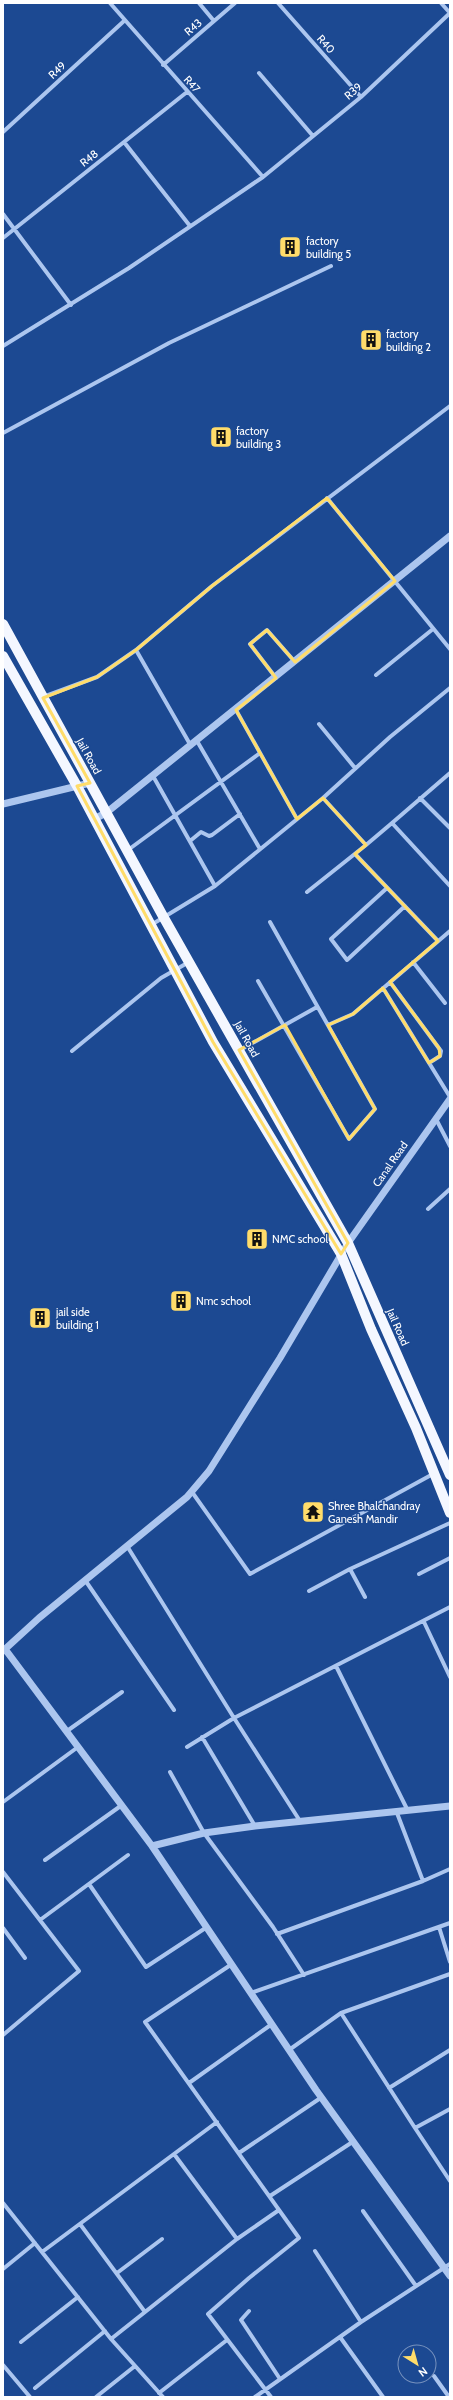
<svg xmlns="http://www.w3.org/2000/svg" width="453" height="2400" viewBox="0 0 453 2400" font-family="Cabin,sans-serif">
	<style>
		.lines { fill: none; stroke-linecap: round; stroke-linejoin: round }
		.minor { stroke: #acc6ef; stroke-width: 4 }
		.tertiary { stroke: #acc6ef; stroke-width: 7 }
		.primary { stroke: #f4f7ff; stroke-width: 10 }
		.marked { fill: none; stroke: #ffdc6a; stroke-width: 3; stroke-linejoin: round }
		.labels { text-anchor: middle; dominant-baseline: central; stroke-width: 3; stroke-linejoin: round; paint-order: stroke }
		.street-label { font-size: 11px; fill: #fff; stroke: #1c4992 }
		.poi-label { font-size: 11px; fill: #fff; stroke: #1c4992; text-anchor: start }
	</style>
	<rect width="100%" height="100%" fill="#1c4992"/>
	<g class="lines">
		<!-- minor -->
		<path class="minor" d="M110,3L263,177
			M199,3L214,21
			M278,3L361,97
			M441,3L450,13
			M163,65L235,3
			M259,73L313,136
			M3,132L124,21
			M124,142L190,226
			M3,214L71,305
			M3,238L187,92
			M3,346L129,268L263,177L361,97L450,13
			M3,433L169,343L331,266
			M327,498L450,649
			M376,675L433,629
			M276,678L250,644L267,630L295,662
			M43,697L97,677L136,650
			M236,710L297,819
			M319,724L355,768
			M197,741L260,849
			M191,746L136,650L212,586L450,406
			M153,776L215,886
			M323,798L390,737L450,688
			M420,798L450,828
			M392,823L450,773
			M190,841L201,832L209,836L212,835L240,814
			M128,850L260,753
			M355,854L438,941
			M387,888L331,939L347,960L405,906
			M307,892L366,845
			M151,925L215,886L323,798L366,845L392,823L450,886
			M413,962L445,1003
			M258,981L349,1139L375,1109L270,922
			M390,982L441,1051L440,1056L429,1063
			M383,988L450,1097
			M328,1025L353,1014L450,931
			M240,1050L317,1007
			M72,1051L161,978L189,962
			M436,1119L450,1146
			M428,1209L450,1189
			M192,1492L250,1574L433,1474
			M127,1546L234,1718L187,1747
			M350,1569L365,1597
			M419,1574L450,1558
			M85,1580L174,1710
			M309,1591L350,1569L450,1523
			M424,1622L450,1677
			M336,1666L408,1811
			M67,1731L122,1692
			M202,1737L255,1826
			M170,1772L204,1833L273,1927L304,1975
			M3,1802L78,1747
			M397,1813L423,1881
			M300,1821L234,1718L450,1607
			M45,1860L122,1805
			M3,1872L79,1971L3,2035
			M89,1884L146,1967L207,1927
			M40,1920L128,1855
			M439,1927L450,1962
			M3,1928L25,1958
			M277,1934L423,1881L450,1869
			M232,1964L145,2022L299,2238L249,2278L208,2314L271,2397
			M251,1993L450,1923
			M289,2050L341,2013
			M189,2083L272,2024
			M389,2088L450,2050
			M450,2109L415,2128L450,2181
			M415,2128L341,2013L450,1974
			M239,2153L322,2097
			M174,2154L237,2239
			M270,2196L354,2141
			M3,2203L111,2339
			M363,2211L416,2286
			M80,2224L145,2312
			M315,2251L361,2322
			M42,2252L217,2122
			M3,2269L35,2243
			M117,2273L162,2239
			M249,2311L241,2320L280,2379
			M340,2337L383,2397
			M21,2342L78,2297
			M3,2365L30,2397
			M434,2376L449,2397
			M35,2388L105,2331
			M159,2393L227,2340
			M96,2397L135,2366
			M163,2397L111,2339L237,2239L279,2210
			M255,2397L361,2322L450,2264"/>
		<!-- tertiary -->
		<path class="tertiary" d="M3,804L90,783
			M94,819L106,813L450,536
			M5,1649L152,1846L316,2090L450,2276
			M3,1651L39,1618L187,1497L209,1471L280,1358L348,1243L450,1099
			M152,1846L204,1833L255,1826L450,1806"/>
		<!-- primary -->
		<path class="primary" d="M3,624L164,918L348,1243L450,1475
			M3,656L77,786L213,1042L341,1254L371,1329L416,1428L450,1513"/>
	</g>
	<!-- marked area -->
	<path class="marked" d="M327,498L395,581L295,662L267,630L250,644L276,678L236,710L297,819L323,798L366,845L355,854L438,941L390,982L439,1048L440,1056L429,1063L383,988L353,1014L328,1025L375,1109L349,1139L285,1025L239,1050L348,1243L341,1254L213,1042L77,786L90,783L43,698L97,677L136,650L212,586Z"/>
	<!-- icons -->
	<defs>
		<g id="building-square" transform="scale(1.15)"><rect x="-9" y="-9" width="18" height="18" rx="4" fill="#ffdc6a" stroke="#1c4992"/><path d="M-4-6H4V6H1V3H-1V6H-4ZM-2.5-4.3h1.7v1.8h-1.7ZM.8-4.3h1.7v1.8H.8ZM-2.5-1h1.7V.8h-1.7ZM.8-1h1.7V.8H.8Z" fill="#111"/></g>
		<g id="temple-square" transform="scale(1.15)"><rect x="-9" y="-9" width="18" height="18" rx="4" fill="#ffdc6a" stroke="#1c4992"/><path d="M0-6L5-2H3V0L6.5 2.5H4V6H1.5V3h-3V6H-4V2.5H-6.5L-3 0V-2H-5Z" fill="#111"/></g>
	</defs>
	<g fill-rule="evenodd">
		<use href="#building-square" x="290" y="247"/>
		<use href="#building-square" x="371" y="340"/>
		<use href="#building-square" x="221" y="437"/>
		<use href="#building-square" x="257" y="1239"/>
		<use href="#building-square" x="181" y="1301"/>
		<use href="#building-square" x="40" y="1318"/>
		<use href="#temple-square" x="313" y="1512"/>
	</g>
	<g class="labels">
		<!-- street labels -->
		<g class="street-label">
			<text transform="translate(193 27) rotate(-41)">R43</text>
			<text transform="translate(326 44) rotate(49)">R40</text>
			<text transform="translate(57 70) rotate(-43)">R49</text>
			<text transform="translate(192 84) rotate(48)">R47</text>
			<text transform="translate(353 91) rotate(-41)">R39</text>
			<text transform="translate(89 158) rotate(-38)">R48</text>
			<text transform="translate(89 756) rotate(61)">Jail Road</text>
			<text transform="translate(247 1039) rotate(61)">Jail Road</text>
			<text transform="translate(390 1164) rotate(-55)">Canal Road</text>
			<text transform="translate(398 1327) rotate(66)">Jail Road</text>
		</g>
		<!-- poi labels -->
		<g class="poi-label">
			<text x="306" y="241">factory<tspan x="306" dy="13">building 5</tspan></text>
			<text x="386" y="334">factory<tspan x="386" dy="13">building 2</tspan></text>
			<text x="236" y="431">factory<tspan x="236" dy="13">building 3</tspan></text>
			<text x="272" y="1239">NMC school</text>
			<text x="196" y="1301">Nmc school</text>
			<text x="56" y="1312">jail side<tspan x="56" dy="13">building 1</tspan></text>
			<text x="328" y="1506">Shree Bhalchandray<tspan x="328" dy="13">Ganesh Mandir</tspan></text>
		</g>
	</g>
	<!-- border -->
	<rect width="453" height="2400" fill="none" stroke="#ffffff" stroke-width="8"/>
	<!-- north arrow -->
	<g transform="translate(417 2364) rotate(143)"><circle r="19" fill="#1c4992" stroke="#7792be"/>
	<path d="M0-3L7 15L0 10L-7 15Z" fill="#ffdc6a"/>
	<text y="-6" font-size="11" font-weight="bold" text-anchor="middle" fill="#ffffff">N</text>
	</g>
</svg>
